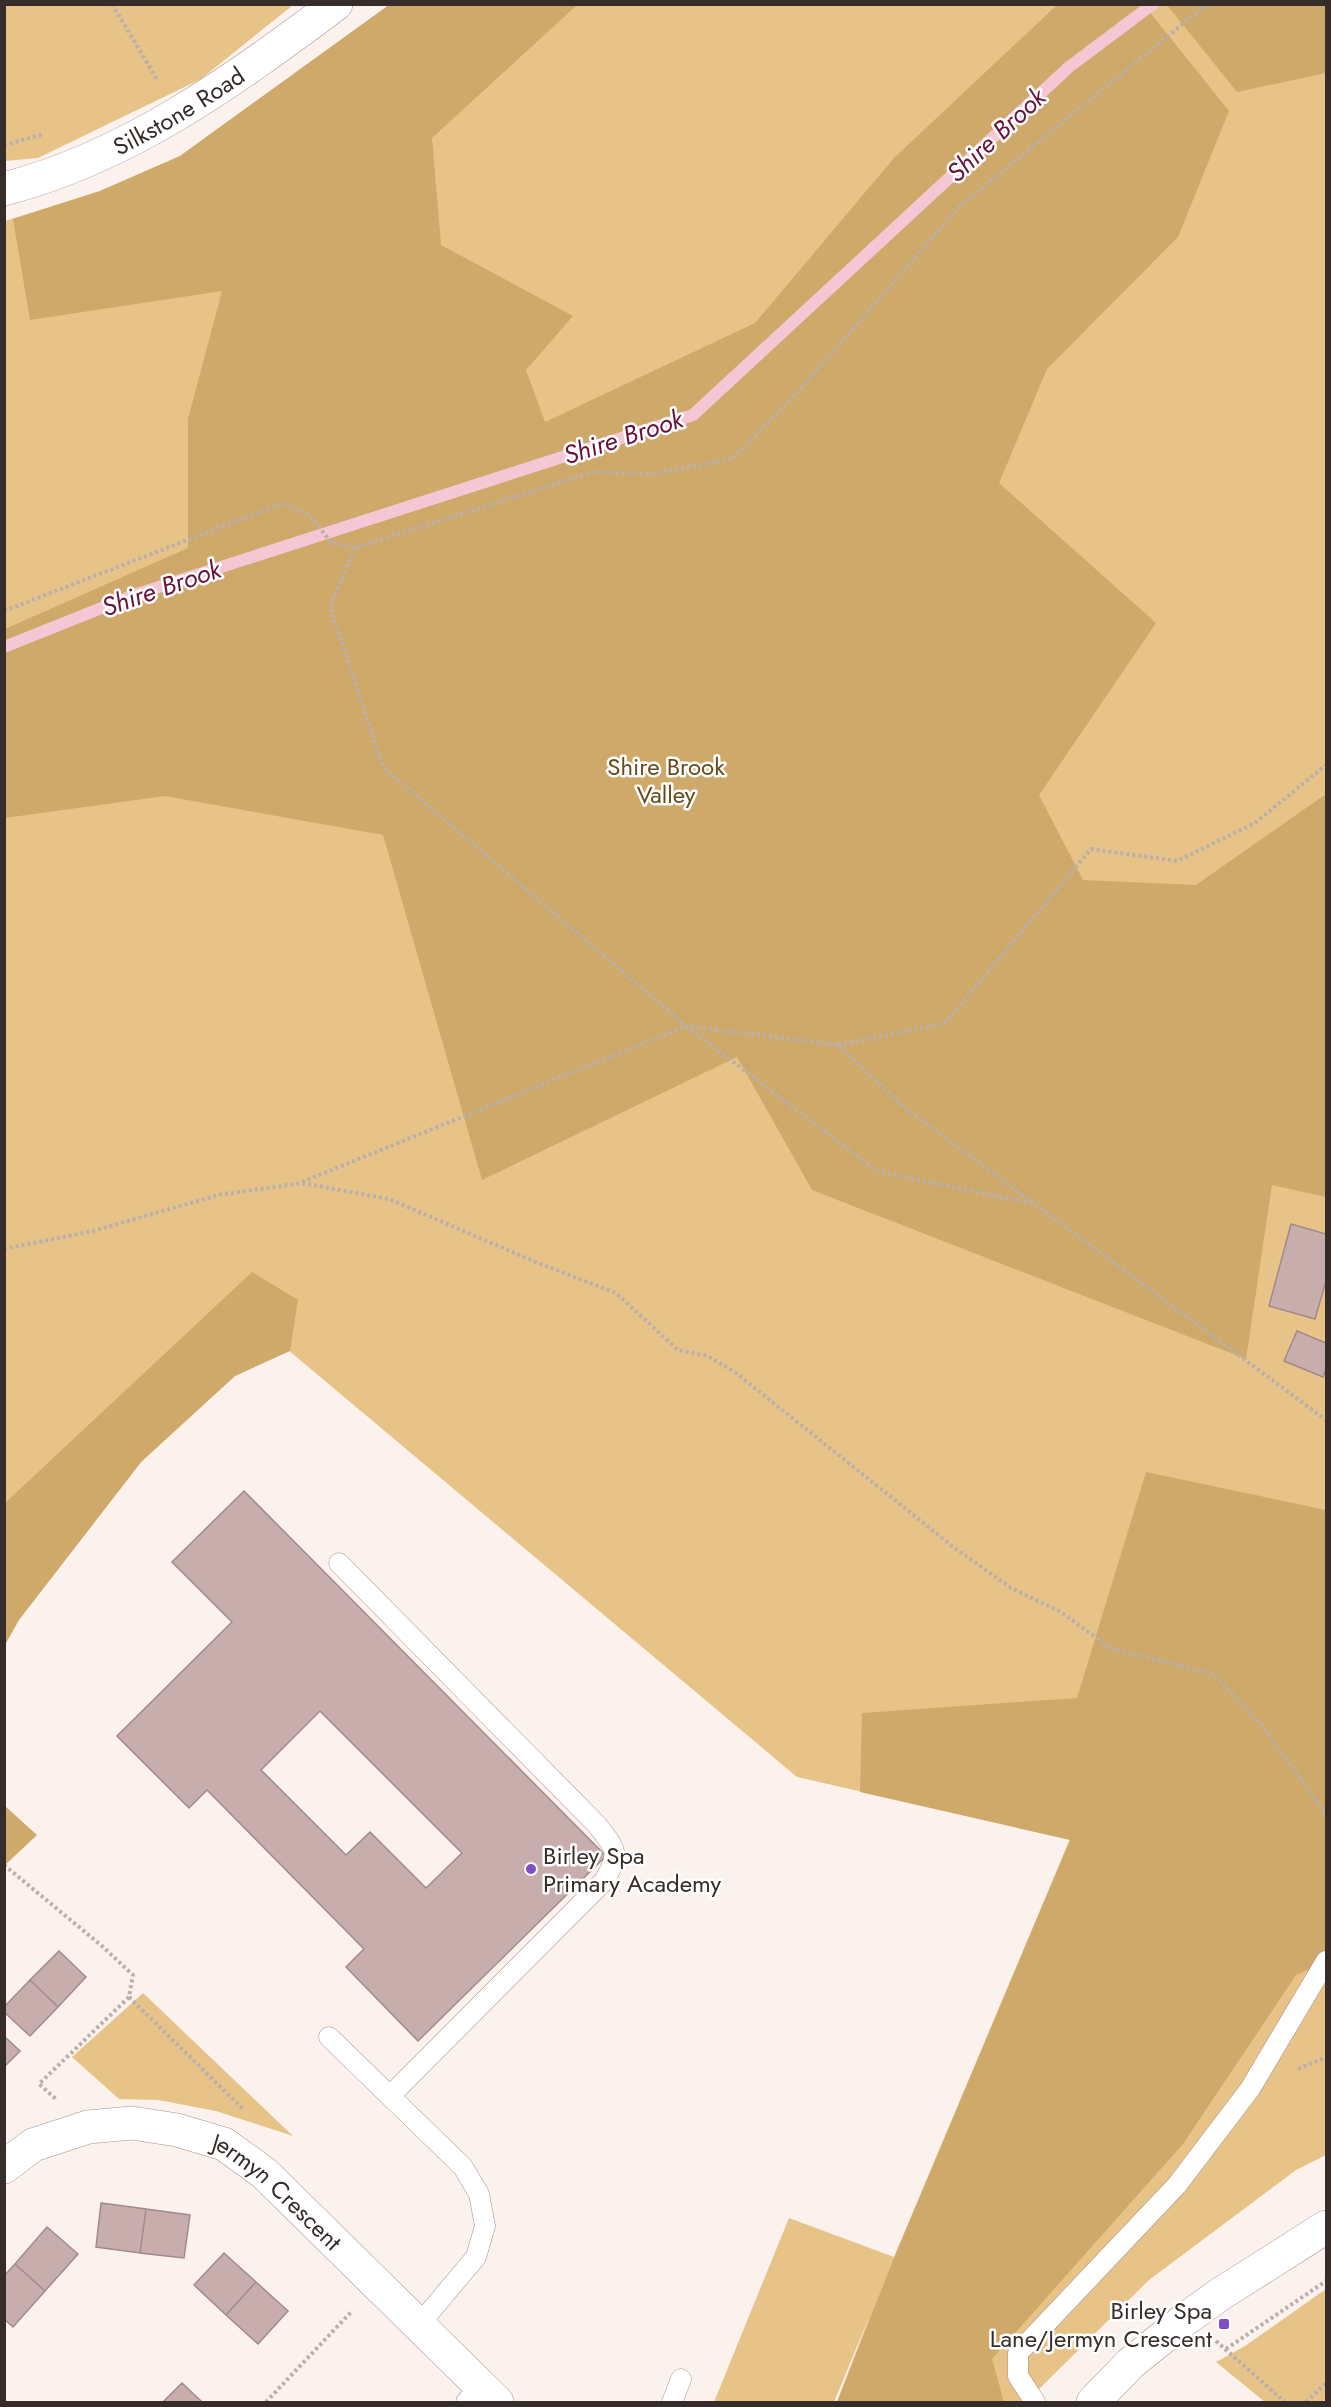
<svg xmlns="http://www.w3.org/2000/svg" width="1331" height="2407" viewBox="0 0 1331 2407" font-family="Jost,sans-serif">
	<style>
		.green { fill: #e8c387 }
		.forest { fill: #cfa96a }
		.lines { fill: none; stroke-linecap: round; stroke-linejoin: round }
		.stream { stroke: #f5c7d5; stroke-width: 12 }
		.building { fill: #c8adad; stroke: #a38a89; stroke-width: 1.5; fill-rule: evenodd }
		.service-casing { stroke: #a99189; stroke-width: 21 }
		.minor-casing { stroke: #a99189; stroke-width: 34 }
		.tertiary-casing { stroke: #a99189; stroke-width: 34 }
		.path { stroke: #b9afac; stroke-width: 4; stroke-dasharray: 3 3; stroke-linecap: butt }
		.service { stroke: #fff; stroke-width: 20 }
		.minor { stroke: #fff; stroke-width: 33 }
		.tertiary { stroke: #fff; stroke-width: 33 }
		.poi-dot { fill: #7f4ec7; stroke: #fff; stroke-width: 2 }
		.labels { text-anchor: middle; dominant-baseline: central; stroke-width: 5; stroke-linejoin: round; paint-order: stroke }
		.street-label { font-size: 24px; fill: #362c29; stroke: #fff }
		.park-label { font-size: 24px; fill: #664b1b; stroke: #fff }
		.poi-label { font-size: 24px; fill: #362c29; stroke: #fff; text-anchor: start }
		.water-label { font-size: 26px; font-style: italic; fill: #681239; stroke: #fff }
	</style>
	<rect width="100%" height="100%" fill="#fbf1ed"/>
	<!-- green -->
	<path class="green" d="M5,4H293V5L201,79L38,158L5,161Z
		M389,5H1326V2155L1296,2170L1149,2280L1026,2402H837L870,2315L834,2402H714L789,2218L894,2257L1070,1839L797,1777L275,1339L5,1587V221L100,191L180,156Z
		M143,1993L293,2136L216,2111L158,2100L119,2099L72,2057Z
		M1326,2289V2399L1323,2402H1265L1216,2362L1245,2346Z"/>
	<!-- forest -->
	<path class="forest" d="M389,5H577L432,138L441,245L573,316L526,370L545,422L755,323L894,158L1057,5H1144L1229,111L1178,237L1047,369L999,483L1156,623L1039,795L1083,880L1196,885L1326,794V1197L1272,1185L1246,1359L812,1190L737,1057L482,1180L383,835L165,796L5,818V629L188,548V419L222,291L30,320L13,219L100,191L180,156Z
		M1167,5H1326V73L1237,92Z
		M252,1272L298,1300L290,1351L235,1376L142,1461L19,1620L5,1645V1503Z
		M1146,1472L1326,1510V1962L1296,1975L1183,2144L992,2359L1004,2402H837L894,2258L1070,1840L860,1792L862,1713L1077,1698Z
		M5,1806L37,1835L5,1865Z"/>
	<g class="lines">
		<!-- stream -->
		<path class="stream" d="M4,647L134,595L693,415L1069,67L1153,4"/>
	</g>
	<!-- building -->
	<path class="building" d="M1291,1224L1326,1234V1281L1315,1319L1269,1306Z
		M1297,1331L1326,1343V1369L1323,1377L1284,1361Z
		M244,1491L606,1856L418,2041L346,1967L364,1949L207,1790L189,1808L117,1736L232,1622L172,1562ZM320,1711L462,1853L426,1888L370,1832L346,1855L261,1770Z
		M59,1951L86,1977L58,2007L30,1980Z
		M30,1980L58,2007L30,2036L4,2012V2007Z
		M4,2036L20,2051L4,2067Z
		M101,2203L146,2209L140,2253L96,2247Z
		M146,2209L190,2215L184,2258L140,2253Z
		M47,2227L78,2254L45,2291L15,2264Z
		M224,2253L256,2282L226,2315L194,2285Z
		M15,2264L45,2291L13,2327L4,2319V2276Z
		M256,2282L288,2311L258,2344L226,2315Z
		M182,2383L202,2402H163Z"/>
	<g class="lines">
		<!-- service casing -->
		<g class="service-casing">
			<path id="service" d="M339,1563L597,1825C616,1849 621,1853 604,1881L390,2096
				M329,2037L463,2167L479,2194L485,2226L476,2257L418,2326
				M466,2402L481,2386
				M672,2402L681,2379
				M1035,2402L1018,2376V2353L1177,2185L1250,2089L1326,1961"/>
		</g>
		<!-- minor casing -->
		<g class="minor-casing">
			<g id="minor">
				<path id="s1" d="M4,189C129,157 234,80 336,4"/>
				<path id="s2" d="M4,2167L33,2145L88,2127L132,2123L177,2130L224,2144L264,2173L497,2402"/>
			</g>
		</g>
		<!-- tertiary casing -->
		<g class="tertiary-casing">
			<path id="tertiary" d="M1093,2402L1131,2363L1187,2318L1219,2295L1326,2227"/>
		</g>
		<!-- path -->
		<path class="path" d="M112,4L158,81
			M4,145L44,134
			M355,548L330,607L383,767L686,1026L877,1171L1030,1203
			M4,611L283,503L309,515L332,543L355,548L592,472L651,474L733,459L802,387L960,206L1207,4
			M838,1045L945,1023L1091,849L1177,861L1255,823L1326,765
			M302,1182L686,1026L838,1045L904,1107L1326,1420
			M4,1249L93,1231L218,1195L302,1183L389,1199L538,1263L616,1293L678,1350L708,1356L736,1373L956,1549L1011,1588L1061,1612L1110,1648L1214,1674L1263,1727L1326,1814
			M4,1865L102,1946L133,1975L129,1997L39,2084L56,2099
			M129,1997L244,2110
			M1298,2069L1326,2057
			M1216,2341L1285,2402
			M1226,2349L1326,2281
			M266,2402L352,2311
			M1306,2402L1326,2383"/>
		<!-- service -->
		<use href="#service" class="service"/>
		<!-- minor -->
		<use href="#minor" class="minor"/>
		<!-- tertiary -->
		<use href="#tertiary" class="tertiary"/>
	</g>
	<!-- markers -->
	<g class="poi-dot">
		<circle cx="531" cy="1869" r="6"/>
		<rect x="1218" y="2318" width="12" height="12" rx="3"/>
	</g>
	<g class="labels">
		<!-- street labels -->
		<g class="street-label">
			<text stroke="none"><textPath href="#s1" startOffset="192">Silkstone Road</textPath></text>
			<text stroke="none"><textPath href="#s2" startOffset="304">Jermyn Crescent</textPath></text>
		</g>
		<!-- park labels -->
		<g class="park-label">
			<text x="666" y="766">Shire Brook<tspan x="666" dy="28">Valley</tspan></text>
		</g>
		<!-- poi labels -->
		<g class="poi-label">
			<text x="543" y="1855">Birley Spa<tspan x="543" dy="28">Primary Academy</tspan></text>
			<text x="1212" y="2310" text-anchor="end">Birley Spa<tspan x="1212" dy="28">Lane/Jermyn Crescent</tspan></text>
		</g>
		<!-- water labels -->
		<g class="water-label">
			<text transform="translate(996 135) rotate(-43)">Shire Brook</text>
			<text transform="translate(623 437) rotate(-18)">Shire Brook</text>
			<text transform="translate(161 588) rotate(-19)">Shire Brook</text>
		</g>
	</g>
	<!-- border -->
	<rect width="1331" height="2407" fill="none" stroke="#362c29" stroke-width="12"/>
</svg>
